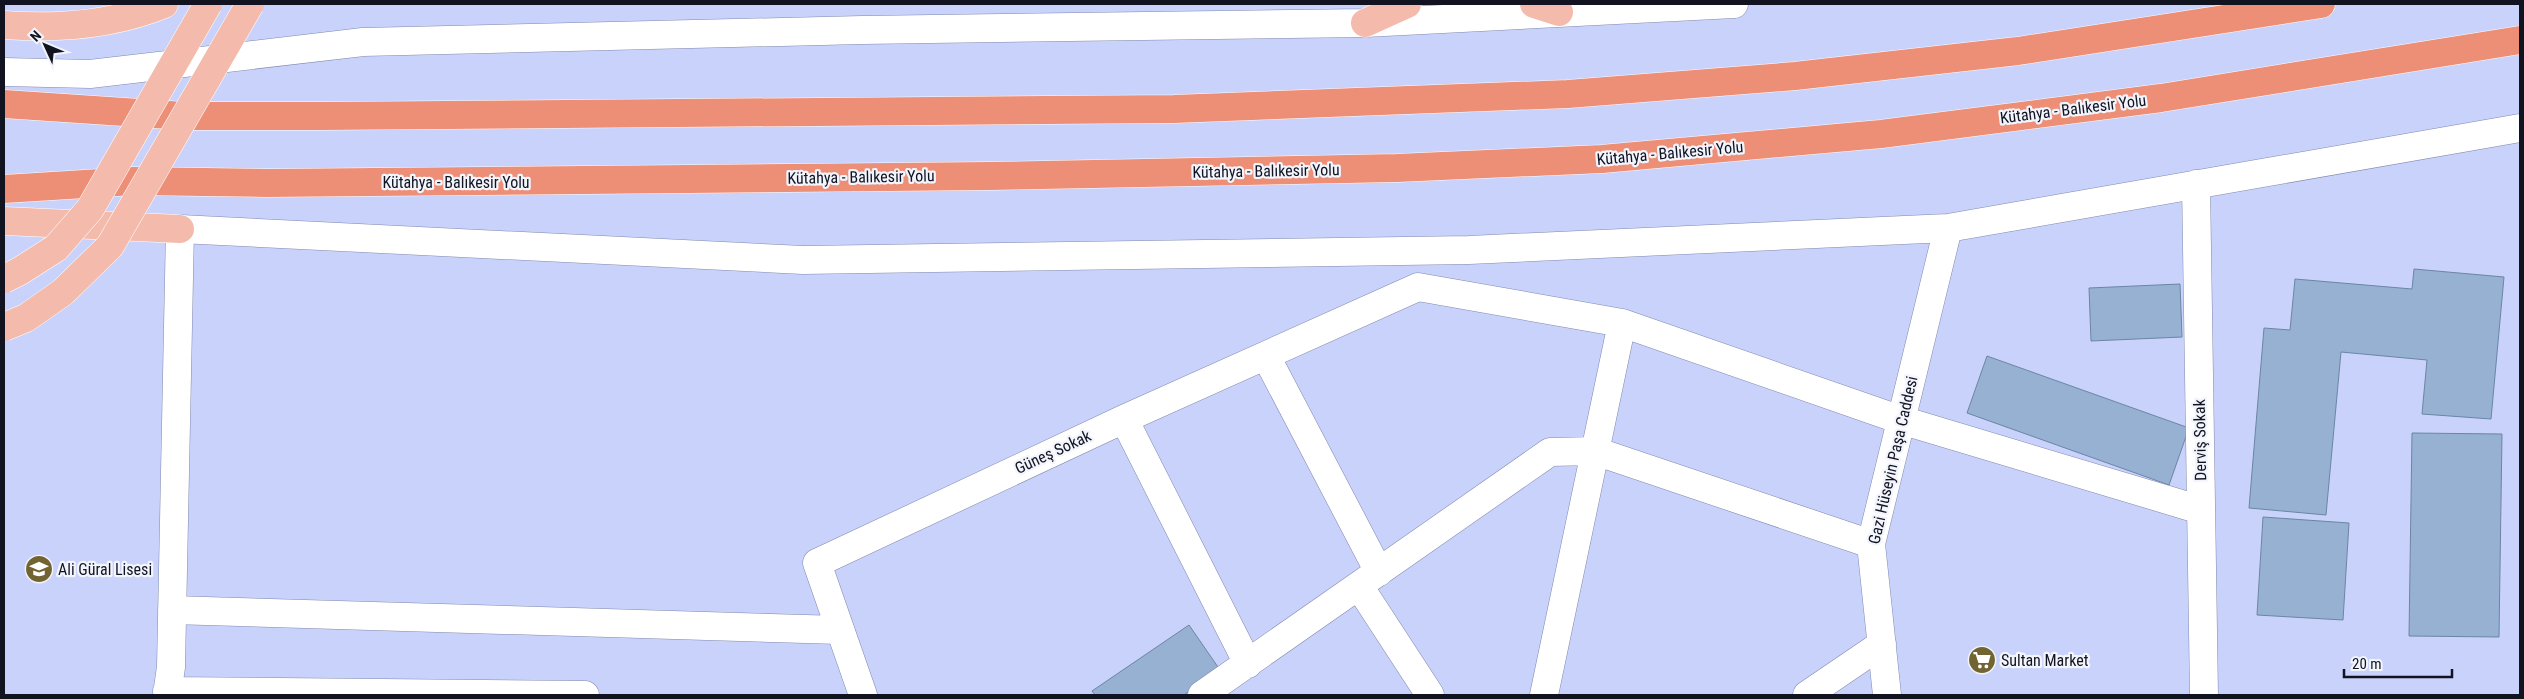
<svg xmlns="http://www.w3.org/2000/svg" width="2524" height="699" viewBox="0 0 2524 699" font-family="'Roboto Condensed',sans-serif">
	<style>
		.building { fill: #97b1d3; stroke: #6c85a5 }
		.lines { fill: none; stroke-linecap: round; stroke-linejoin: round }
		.minor-casing { stroke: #8189af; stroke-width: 29 }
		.major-casing { stroke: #fff; stroke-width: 29 }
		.highway-casing { stroke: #fff; stroke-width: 29 }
		.minor { stroke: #fff; stroke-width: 28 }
		.major { stroke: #f4bbad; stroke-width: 28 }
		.highway { stroke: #ed8e76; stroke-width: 28 }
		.major-bridge-casing { stroke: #fff; stroke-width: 29; stroke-linecap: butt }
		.major-bridge { stroke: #f4bbad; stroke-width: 28 }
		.labels { text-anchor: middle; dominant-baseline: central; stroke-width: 4.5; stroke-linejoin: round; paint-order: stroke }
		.street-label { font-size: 16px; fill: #111321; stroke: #f3f5fd }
		.poi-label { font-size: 16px; fill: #111321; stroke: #f3f5fd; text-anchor: start }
	</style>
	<rect width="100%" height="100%" fill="#c9d2fb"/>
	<!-- building -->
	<path class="building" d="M2414,269L2504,277L2491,419L2422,414L2427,360L2341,352L2326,515L2249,508L2264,328L2290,330L2295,279L2412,289Z
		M2180,284L2182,337L2091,341L2089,288Z
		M1987,356L2189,428L2169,485L1967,413Z
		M2412,433L2502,434L2499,637L2409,636Z
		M2263,517L2349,523L2343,620L2257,615Z
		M1189,625L1220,670L1184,695H1095L1092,691Z"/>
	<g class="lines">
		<!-- minor casing -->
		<g class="minor-casing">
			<path id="minor" d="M4,72L90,74L363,42L862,30L1365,23L1734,4
				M2196,184L2204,695
				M1266,356L1379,572
				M1124,419L1248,664
				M1359,586L1430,695
				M172,610L840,630
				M167,691L585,695
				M167,695L171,667L180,229L803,260L1469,250L1948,228L2520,128
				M863,695L817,563L1124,419L1418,287L1622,323L1901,420L2201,510
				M1202,695L1550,452L1595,451L1871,544
				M1544,695L1622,323
				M1807,695L1882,644
				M1887,695L1871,544L1948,228"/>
		</g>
		<!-- major casing -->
		<g class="major-casing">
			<path id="major" d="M1534,4L1559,12
				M1365,23L1407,4
				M4,25C58,29 113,25 164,4
				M4,221L180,229"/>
		</g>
		<!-- highway casing -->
		<g class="highway-casing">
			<path id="highway" d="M4,104L184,116H320L1174,109L1568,94L1795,76L2018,51L2321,4
				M4,189L133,181L267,183L990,176L1397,168L1602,159L1881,134L2161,98L2520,40"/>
		</g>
		<!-- minor -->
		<use href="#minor" class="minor"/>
		<!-- major -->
		<use href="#major" class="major"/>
		<!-- highway -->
		<use href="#highway" class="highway"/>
		<!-- major-bridge casing -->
		<g class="major-bridge-casing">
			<path id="major-bridge" d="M4,279L20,271L56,248L90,209L208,4
				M4,327L26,318L63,292L110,246L250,4"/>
		</g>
		<!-- major-bridge -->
		<use href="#major-bridge" class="major-bridge"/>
	</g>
	<!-- icons -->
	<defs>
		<g id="school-disc" transform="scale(1.4375)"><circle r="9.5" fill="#726432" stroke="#f3f5fd"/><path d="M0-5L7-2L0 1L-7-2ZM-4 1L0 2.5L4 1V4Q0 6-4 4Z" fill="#fff"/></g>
		<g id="supermarket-disc" transform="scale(1.4375)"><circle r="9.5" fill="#726432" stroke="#f3f5fd"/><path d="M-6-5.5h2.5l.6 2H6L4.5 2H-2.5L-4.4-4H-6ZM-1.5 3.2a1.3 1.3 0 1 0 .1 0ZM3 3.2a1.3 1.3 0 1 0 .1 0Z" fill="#fff"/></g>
	</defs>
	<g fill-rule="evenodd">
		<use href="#school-disc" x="39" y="569"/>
		<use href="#supermarket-disc" x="1982" y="660"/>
	</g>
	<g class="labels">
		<!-- street labels -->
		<g class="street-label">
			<text transform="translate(2073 109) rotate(-7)">Kütahya - Balıkesir Yolu</text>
			<text transform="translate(1670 153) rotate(-5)">Kütahya - Balıkesir Yolu</text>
			<text transform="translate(1266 171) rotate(-1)">Kütahya - Balıkesir Yolu</text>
			<text transform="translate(861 177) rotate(-1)">Kütahya - Balıkesir Yolu</text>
			<text x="456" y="182">Kütahya - Balıkesir Yolu</text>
			<text transform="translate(2200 440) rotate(-91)">Derviş Sokak</text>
			<text transform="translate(1053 452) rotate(-25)">Güneş Sokak</text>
			<text transform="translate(1893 460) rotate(-77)">Gazi Hüseyin Paşa Caddesi</text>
		</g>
		<!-- poi labels -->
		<g class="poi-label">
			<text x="58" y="569">Ali Güral Lisesi</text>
			<text x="2001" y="660">Sultan Market</text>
		</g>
	</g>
	<!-- border -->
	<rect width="2524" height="699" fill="none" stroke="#111321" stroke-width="10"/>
	<!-- north arrow -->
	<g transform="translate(45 45) rotate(314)" stroke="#f3f5fd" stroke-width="4" paint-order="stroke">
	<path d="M0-4L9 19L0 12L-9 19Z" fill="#111321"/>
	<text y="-8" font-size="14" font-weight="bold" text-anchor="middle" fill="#111321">N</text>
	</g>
	<!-- scale -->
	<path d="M2344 669v8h108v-8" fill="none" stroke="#111321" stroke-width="2.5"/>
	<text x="2352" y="669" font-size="15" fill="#111321" stroke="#f3f5fd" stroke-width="4" paint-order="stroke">20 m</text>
</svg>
